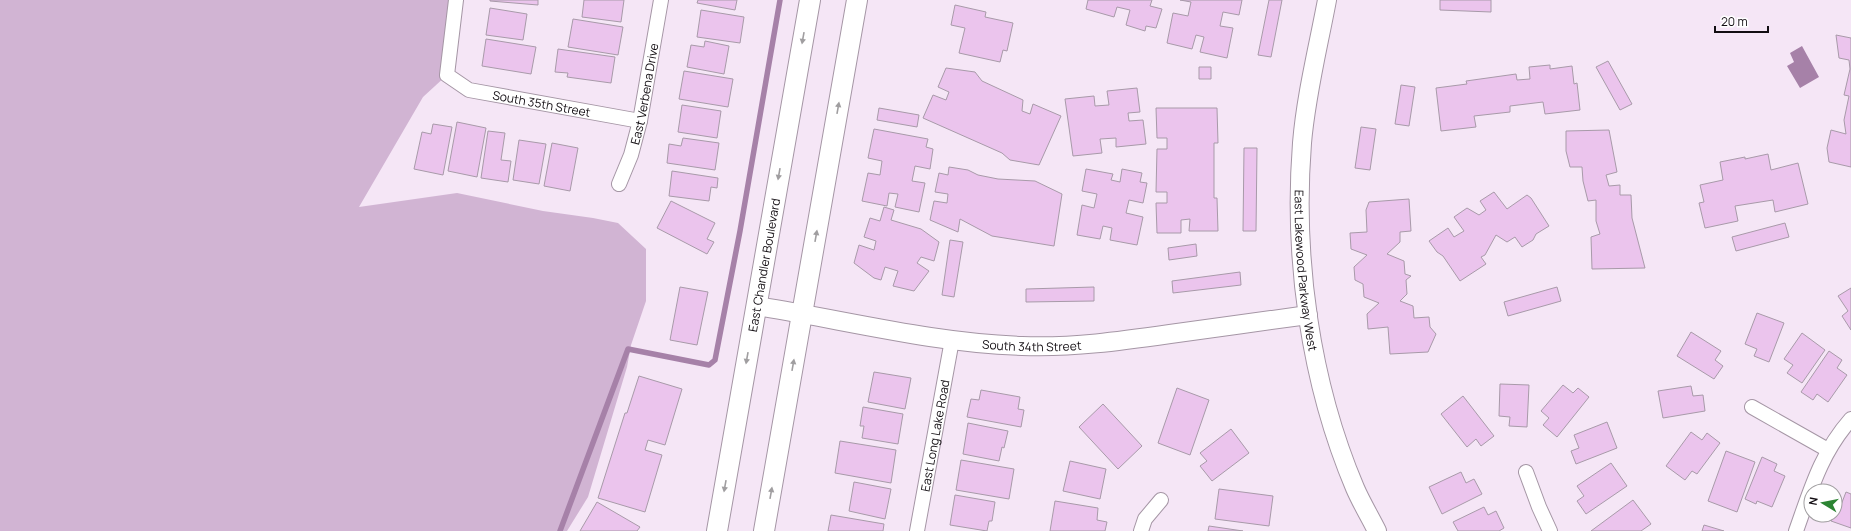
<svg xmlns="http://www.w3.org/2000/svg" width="1851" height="531" viewBox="0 0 1851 531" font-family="Manrope,sans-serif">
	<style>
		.green { fill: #d1b4d3 }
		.water { fill: #a681a8 }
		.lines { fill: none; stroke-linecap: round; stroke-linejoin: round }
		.stream { stroke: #a681a8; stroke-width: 5.5 }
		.building { fill: #ebc4ed; stroke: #a89aa9 }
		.minor-casing { stroke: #a596a5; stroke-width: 16 }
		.tertiary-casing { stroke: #a596a5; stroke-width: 20 }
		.secondary-casing { stroke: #a596a5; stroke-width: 22 }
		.minor { stroke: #fff; stroke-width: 14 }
		.tertiary { stroke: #fff; stroke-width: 18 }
		.secondary { stroke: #fff; stroke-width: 20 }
		.oneway { fill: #a09ea0 }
		.labels { text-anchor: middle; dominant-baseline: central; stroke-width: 3; stroke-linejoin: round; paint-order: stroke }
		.street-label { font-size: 12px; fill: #120d12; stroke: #fff }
	</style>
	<rect width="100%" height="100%" fill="#f5e6f6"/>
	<!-- green -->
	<path class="green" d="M0,0H456L447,75L423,97L359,207L457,193L543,211L593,218L618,223L646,249V301L631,345L627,367L588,497L567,531H0Z"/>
	<!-- water -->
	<path class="water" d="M1802,46L1819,77L1800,88L1787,66L1794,62L1790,53Z"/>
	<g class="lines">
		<!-- stream -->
		<path class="stream" d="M560,531L628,349L709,365L715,360L740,231L780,0"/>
	</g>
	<!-- building -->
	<path class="building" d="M490,0H538V5L490,1Z
		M584,0H624L621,22L582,17Z
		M698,0H737L735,10L697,3Z
		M1088,0H1152L1150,6L1162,9L1156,28L1146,26L1145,31L1126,25L1130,10L1117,7L1114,17L1086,9Z
		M1180,0H1242L1239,15L1223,12L1220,26L1233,28L1227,58L1200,52L1204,37L1196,35L1192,49L1167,43L1173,13L1188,16L1191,2Z
		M1269,0H1282L1271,57L1258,55Z
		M1440,0H1491V12L1440,10Z
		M955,5L986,12L985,17L1013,23L1007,51L1003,50L1000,62L959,53L965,28L951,25Z
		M490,8L527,14L523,40L486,35Z
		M701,10L744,17L740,43L697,37Z
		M573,19L623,27L618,55L568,47Z
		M1836,35L1851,38V167L1829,162L1827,148L1831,130L1846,134L1844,120L1849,96L1844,95L1850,69L1849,60L1839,58Z
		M486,39L536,47L531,74L482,66Z
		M705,41L729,46L724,74L687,67L691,45L704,47Z
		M558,49L615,57L611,83L567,77L568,73L555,72Z
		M1608,61L1632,104L1620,110L1596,67Z
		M1550,65V69L1572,66L1574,84L1577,83L1580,110L1545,114L1543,102L1510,106V112L1474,116L1476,127L1441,131L1436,88L1467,84L1466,81L1516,74L1517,80L1530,79L1529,67Z
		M1199,67H1211V79H1199Z
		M946,68L975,72L982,81L1023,100L1022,111L1030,114L1033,104L1061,116L1039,165L1010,160L1002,153L923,118L933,95L946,100L949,92L938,87Z
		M684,71L733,79L728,107L679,99Z
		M1401,85L1415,87L1409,126L1395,124Z
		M1137,88L1140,112L1128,113L1129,121L1143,120L1146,144L1116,147V138L1100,139L1102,153L1073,156L1065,99L1094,96L1095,106L1109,105L1107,91Z
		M682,105L721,111L717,138L678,132Z
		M879,108L919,115L917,127L877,120Z
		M1156,108H1217L1218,143H1214V198H1217L1218,231H1189L1190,219L1181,220V233H1157L1156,203H1167V192H1156L1157,149H1167V138H1157Z
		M457,122L486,128L477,177L448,171Z
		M433,124L452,127L443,175L414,169L422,132L431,134Z
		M1361,127L1376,129L1370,170L1355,168Z
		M874,129L928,139L926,147L933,149L930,169L915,166L912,181L925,183L919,212L895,207L898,194L889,193L887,206L862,201L868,173L880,175L882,161L868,158Z
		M1609,130L1617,172L1606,175L1609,186L1620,185V195H1631L1632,218L1645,268L1592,269L1591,237L1600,234L1596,221V200L1588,201L1583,181L1582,167H1570L1566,151V131Z
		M488,131L505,133L501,160L511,161L508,182L481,178Z
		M683,138L719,143L715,170L667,163L669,144L681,146Z
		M519,140L546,144L539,184L513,180Z
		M552,143L578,148L570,191L544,186Z
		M1244,148H1257L1256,231H1243Z
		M1768,154L1771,170L1798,163L1808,204L1775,212L1773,200L1735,206L1738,221L1705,228L1699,203L1704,202L1700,185L1723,180L1720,162L1745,157V159Z
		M949,167L968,170L978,175L998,179L1035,181L1062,194L1054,246L992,236L960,219L958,232L930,220L934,201L947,203L948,194L935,192L939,173L948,175Z
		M1086,169L1113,174L1111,180L1120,182L1122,169L1142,173L1140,182L1147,183L1143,203L1129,200L1126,213L1143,217L1137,245L1110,240L1112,228L1103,226L1100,239L1077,235L1082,205L1094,208L1097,194L1082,191Z
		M672,171L718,178L717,188L711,187L709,201L669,196Z
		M1494,192L1507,209L1527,195L1531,198L1549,226L1536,234L1533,240L1522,247L1515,237L1507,242L1496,235L1485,255L1481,257L1486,264L1460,281L1443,256L1437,252L1429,241L1448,228L1454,237L1464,231L1454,217L1467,208L1479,215L1486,210L1480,201Z
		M1409,199L1411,231L1400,232V242L1387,254L1404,261L1405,274L1411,276L1406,280L1407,294L1400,301L1413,306L1414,318L1429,317L1430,327L1436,334L1428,352L1390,354L1388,327L1368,329L1367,314L1379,303L1364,297L1363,284L1355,280L1354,267L1367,255L1351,249L1350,233L1367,232L1366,210L1369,202Z
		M671,201L715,223L707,239L714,242L707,254L657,228Z
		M884,207L894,210L891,220L921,229L939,242L934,261L921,257L917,263L929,271L914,291L893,286L898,271L885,267L881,280L874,278L854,263L859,245L874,250L876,241L864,237L870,218L880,221Z
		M1785,223L1789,237L1736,251L1732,237Z
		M950,240L963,242L954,297L942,295Z
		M1196,244L1197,256L1169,260L1168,248Z
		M1240,272L1241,285L1173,293L1172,281Z
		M680,287L708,292L697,345L670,340Z
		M1094,287V301L1026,302V289Z
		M1557,287L1561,301L1508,316L1504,302Z
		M1851,288V330L1842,316L1848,311L1838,296Z
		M1757,313L1784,323L1769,362L1754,356L1757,349L1745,344Z
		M1691,332L1721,351L1715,360L1723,366L1714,379L1677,356Z
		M1802,333L1825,350L1802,383L1787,373L1793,365L1784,359Z
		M1829,351L1842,360L1837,368L1847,375L1828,402L1817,394L1813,400L1801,392Z
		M874,372L911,378L905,409L868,402Z
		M639,376L682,389L665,445L648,440L645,450L662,455L645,512L598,498L625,413H627Z
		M1500,384L1529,385L1527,427L1509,426L1510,417L1499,416Z
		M1563,385L1573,393L1578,388L1589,397L1557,437L1543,425L1549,418L1541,411Z
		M1691,386L1693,396L1703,395L1705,411L1663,418L1658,391Z
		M1177,388L1209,400L1190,455L1158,443Z
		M981,390L1020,397L1018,409L1024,410L1021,427L967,417L971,399L979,400Z
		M1463,396L1494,436L1481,446L1476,439L1467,447L1441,414Z
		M1103,404L1142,446L1118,469L1079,427Z
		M863,407L903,414L898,444L862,438L864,426H860Z
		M1607,422L1617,448L1576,464L1571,451L1579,448L1574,435Z
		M968,423L1008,431L1004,448L1002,447L999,461L963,454Z
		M1231,429L1249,453L1212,481L1200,466L1207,461L1200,453Z
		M1691,432L1702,440L1707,433L1720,443L1697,474L1692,471L1685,480L1666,466Z
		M840,441L896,450L891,483L835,473Z
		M1726,451L1755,462L1737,512L1708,501Z
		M1762,457L1777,464L1774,471L1785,476L1772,507L1757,501L1756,504L1745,499Z
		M961,460L1014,469L1009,499L956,490Z
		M1070,461L1106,469L1100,499L1063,491Z
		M1611,463L1627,486L1586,514L1577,501L1584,496L1577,486Z
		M1461,472L1466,483L1474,479L1482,494L1442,514L1429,487Z
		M854,482L891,489L885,519L849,511Z
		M1219,489L1273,496L1269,526L1215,519Z
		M1846,492L1851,494V528L1831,521L1833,515H1835L1837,503L1841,505Z
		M955,495L995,502L992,521H989L987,531L950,525Z
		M1633,500L1651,524L1641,531H1591Z
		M1055,501L1098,508L1097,520L1107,522L1105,531H1050Z
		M597,502L640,527L637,531H580Z
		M1484,507L1488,515L1496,511L1504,528L1499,531H1458L1453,522Z
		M831,515L884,524L883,531H828Z
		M1704,525L1724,531H1702Z
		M1209,526L1243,531H1208Z"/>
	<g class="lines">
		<!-- minor casing -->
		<g class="minor-casing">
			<g id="minor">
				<path id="s1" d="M456,0L447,75L469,90L640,121"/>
				<path id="s2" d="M619,184L631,155L640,121L661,0"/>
				<path d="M1752,407L1828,450"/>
				<path d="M1526,472L1539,507L1550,531"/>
				<path id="s3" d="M917,531L952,340"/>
				<path d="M1141,531L1145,519L1161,500"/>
				<path d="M1796,531C1811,489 1821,453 1851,419"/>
			</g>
		</g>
		<!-- tertiary casing -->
		<g class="tertiary-casing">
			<g id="tertiary">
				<path id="s4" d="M1327,0C1318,48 1306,95 1302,143C1293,258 1310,382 1355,488C1361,502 1370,517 1377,531"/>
				<path id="s5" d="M756,306C845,320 932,343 1022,346C1072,348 1121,341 1170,334C1216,328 1262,321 1308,315"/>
			</g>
		</g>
		<!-- secondary casing -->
		<g class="secondary-casing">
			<g id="secondary">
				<path id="s6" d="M717,531L810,0"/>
				<path d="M764,531L857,0"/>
			</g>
		</g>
		<!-- minor -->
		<use href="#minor" class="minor"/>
		<!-- tertiary -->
		<use href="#tertiary" class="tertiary"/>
		<!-- secondary -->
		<use href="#secondary" class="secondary"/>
	</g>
	<!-- one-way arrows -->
	<defs><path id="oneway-solid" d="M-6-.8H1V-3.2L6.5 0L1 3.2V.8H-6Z"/></defs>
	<g class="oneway">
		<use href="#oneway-solid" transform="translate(803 38) rotate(100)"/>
		<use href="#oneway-solid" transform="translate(838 108) rotate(-80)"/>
		<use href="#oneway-solid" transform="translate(779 174) rotate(100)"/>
		<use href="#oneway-solid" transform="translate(816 236) rotate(-80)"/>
		<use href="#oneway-solid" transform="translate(747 358) rotate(100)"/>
		<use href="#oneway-solid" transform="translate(793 365) rotate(-80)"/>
		<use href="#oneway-solid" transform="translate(725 486) rotate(100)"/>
		<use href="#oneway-solid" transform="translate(771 493) rotate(-80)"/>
	</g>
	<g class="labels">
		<!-- street labels -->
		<g class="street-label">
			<text stroke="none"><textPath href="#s2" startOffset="94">East Verbena Drive</textPath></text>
			<text stroke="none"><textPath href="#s1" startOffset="176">South 35th Street</textPath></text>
			<text stroke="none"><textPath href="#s6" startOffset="270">East Chandler Boulevard</textPath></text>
			<text stroke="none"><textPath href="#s4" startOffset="273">East Lakewood Parkway West</textPath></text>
			<text stroke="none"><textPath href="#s5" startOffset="279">South 34th Street</textPath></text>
			<text stroke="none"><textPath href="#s3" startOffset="97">East Long Lake Road</textPath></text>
		</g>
	</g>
	<!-- north arrow -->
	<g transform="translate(1823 503) rotate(280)"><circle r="19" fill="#ffffff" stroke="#a09ea0"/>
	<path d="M0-3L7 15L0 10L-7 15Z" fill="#2c8433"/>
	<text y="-6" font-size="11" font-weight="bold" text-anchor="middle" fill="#120d12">N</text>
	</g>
	<!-- scale -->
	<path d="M1715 26v6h53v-6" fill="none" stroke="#120d12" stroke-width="2"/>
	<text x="1721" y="26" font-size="12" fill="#120d12" stroke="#ffffff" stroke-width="3" paint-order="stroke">20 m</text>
</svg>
